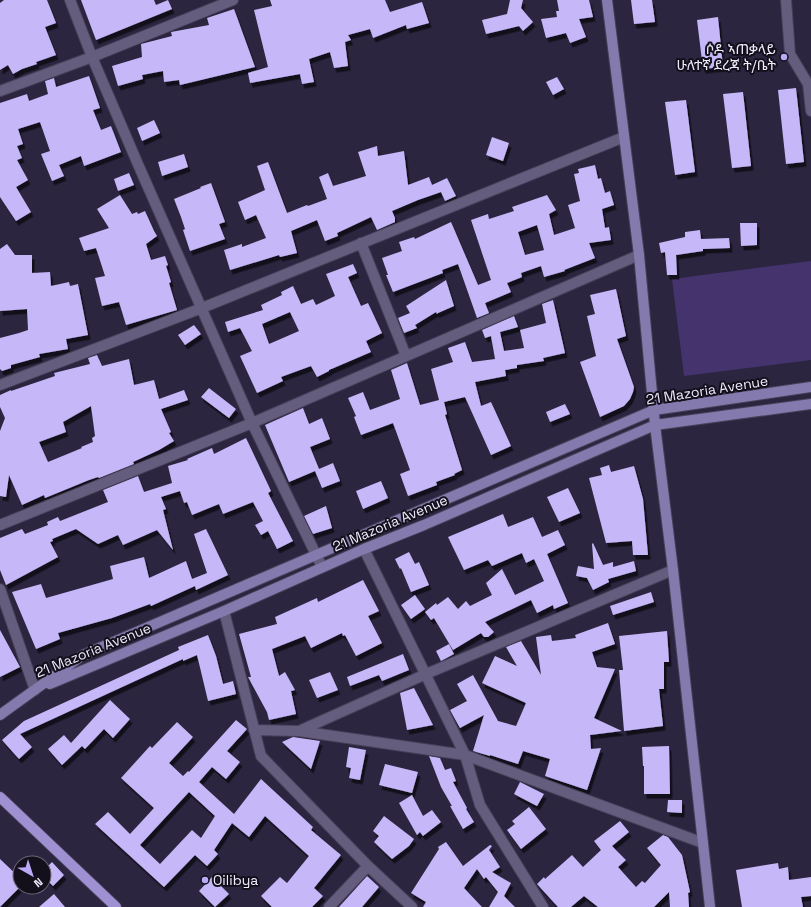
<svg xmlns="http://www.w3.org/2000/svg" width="811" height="907" viewBox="0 0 811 907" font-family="'Space Grotesk','Noto Sans Ethiopic',sans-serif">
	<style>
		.green { fill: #44336d }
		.building { fill: #c6b7f8; fill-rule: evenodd; filter: url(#shadow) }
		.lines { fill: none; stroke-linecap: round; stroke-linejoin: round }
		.minor-casing { stroke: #464159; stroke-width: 12 }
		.secondary-casing { stroke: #464159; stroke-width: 12 }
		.primary-casing { stroke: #464159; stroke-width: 12 }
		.minor { stroke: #645d7e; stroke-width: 10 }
		.secondary { stroke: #857aad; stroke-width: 10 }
		.primary { stroke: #9f90d2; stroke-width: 10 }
		.poi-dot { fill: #bbaaf6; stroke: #13101c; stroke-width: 1.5 }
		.labels { text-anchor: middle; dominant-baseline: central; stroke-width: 4; stroke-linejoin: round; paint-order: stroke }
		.poi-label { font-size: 14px; fill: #edeafc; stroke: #13101c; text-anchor: end }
		.street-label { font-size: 14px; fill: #edeafc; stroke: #13101c }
	</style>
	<defs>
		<filter id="shadow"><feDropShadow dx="2.5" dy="4.5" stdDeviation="0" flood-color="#0009"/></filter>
	</defs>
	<rect width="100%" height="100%" fill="#2b253f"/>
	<!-- green -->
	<path class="green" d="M811,261V360L684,376L672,279Z"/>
	<!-- building -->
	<path class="building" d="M4,0H47L56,23L45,27L56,55L36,62L37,64L22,69L13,74L8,65L0,70V3Z
		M81,0H154L156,5L168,0L172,9L96,40Z
		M270,0H385L390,12L422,2L429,23L407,29L406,25L373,38L370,29L348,35L351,40L345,42L348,66L334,68L330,52L309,59L314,82L302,84L300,74L250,83L248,73L268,67L254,10L272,6Z
		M510,0H523L521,8L533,22L523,31L519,26L486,34L482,20L507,14Z
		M557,0H589L593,17L579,19L586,37L570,43L566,33L546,38L541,19L557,17L556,11H559Z
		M631,0H652L655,22L634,24Z
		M234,9L255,67L180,85L179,80L164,82L163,71L142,75L143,79L118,86L112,66L142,57L141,44L172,36L171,32L209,25L207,18Z
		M718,17L723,67L703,69L697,20Z
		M89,76L100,108L93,110L101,130L111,126L121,152L84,166L81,156L59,165L64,176L52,181L41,154L50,151L40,122L18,129L23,144L17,146L22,158L17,160L28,180L16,187L31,212L16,221L0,197V103L27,94L29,101L48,94L45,81L54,78L56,87Z
		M557,77L564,89L553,95L546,82Z
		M796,88L804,162L786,164L778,90Z
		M743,92L751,166L732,168L723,94Z
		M686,100L695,172L675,175L665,102Z
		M154,120L160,133L142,141L137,128Z
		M492,137L509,143L503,161L486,155Z
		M377,146L378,156L404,151L408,185L429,177L432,185L447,178L456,196L445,201L441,192L418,200L392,211L395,218V222L377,230L371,217L337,233L338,236L325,241L317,220L291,231L297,253L280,257L279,255L230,270L224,250L242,244V247L266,238L256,215L245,220L238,202L265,190L257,166L268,162L287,213L307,205L308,206L327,199L319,177L328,173L333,186L366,176L358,152Z
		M184,154L188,167L162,176L158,162Z
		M595,165L598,179L601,178L605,193L610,191L614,205L602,209L605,228L609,227L611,240L589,243L595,258L564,270L565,271L544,277L541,266L521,273L522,277L507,283L511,292L485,303L489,313L477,318L458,264L442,270L443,273L393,292L386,275H388L382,258L402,251L399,242L414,237L415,239L451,222L478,285L491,280L471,220L488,214L489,219L514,211L512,207L547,195L556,210L549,214L554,235L575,228L568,205L580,201L574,174L579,173L578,169ZM537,225L544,250L525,255L518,232Z
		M129,173L134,185L118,191L114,179Z
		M211,183L225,222L219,224L225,239L190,251L183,230L185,229L181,217L174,199L201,188L200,187Z
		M120,195L132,214L137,212L138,214L145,211L154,231L157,236L146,244L151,260L165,256L168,265L166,266L171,282L169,283L177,310L126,325L119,302L102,306L95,278L105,276L96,248L84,251L79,238L109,228L97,209Z
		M740,223H757V245L741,246Z
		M700,230L701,239L729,238L730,248L703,249V251L676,255L677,275H667L665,252L661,253L659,243L685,237V232Z
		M7,244L15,255H32V273L50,272L51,286L69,282L70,286L78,284L88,335L66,339L68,349L39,354L40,357L11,365V368L2,371L0,369V338L19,333L28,330L27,309L0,311V249Z
		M353,264L357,273L348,277L361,306L368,303L382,333L366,341L371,352L329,370V371L317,377L311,366L281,377L283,381L257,393L240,356L252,351L240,328L228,332L225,322L263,310L261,305L282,295L281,292L293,286L301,304L313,299L316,305L335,296L326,274ZM290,312L299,331L269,344L262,324Z
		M446,280L454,306L438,313L437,314L436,312L415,325L417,328L404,333L398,318L410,313L406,306Z
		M616,289L626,336L617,339L634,387L633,392L630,399L624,406L600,417L580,362L596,356L587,316L595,314L590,295Z
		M553,300L565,353L543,358L544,361L517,365V368L505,370L506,376L475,382L481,406L491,402L511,446L491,455L465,397L444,402L447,414L445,415L462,470L454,474L455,475L436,482L437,485L408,496L400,474L410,470L393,423L361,435L354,417L356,416L348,398L363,392L370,410L400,399L391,370L407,363L420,405L439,400L431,369L453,362L448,348L465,342L472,362L495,359L491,336L485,338L482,330L514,316L518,327L500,332L504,351L524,348L520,330L546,323L542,304Z
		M194,325L201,334L185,345L178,335Z
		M97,355L102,366L129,359L134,385L154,380L159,399L184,390L188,400L161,409L171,432L169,433L174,441L159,450L133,462L134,464L99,478L98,477L89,480L45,498L44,495L22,505L9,475L6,497L0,496V431L5,418L0,407V395L11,390V391L55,376L54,373L90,364L88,358ZM91,406L95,436L92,438L93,442L81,447L82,448L48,462L39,442L66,432L63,422Z
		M209,388L236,409L229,418L201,397Z
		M565,404L570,414L550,422L546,412Z
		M303,408L309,424L322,418L330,439L310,447L319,469L333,463L340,481L322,488L315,471L289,482L265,425Z
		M246,438L271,491L268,493L293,541L277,549L268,531L261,535L255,525L263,521L253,502L223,514L219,504L192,515L187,502L184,503L180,491L161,497L166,509L163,510L173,550L157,530L123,545L118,535L98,544L76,529L52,539L53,541L50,542L58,557L6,585L0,570V538L22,529L25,534L48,525L47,522L58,517L60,521L108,502L103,490L138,476L144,492L172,483L168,466L188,460L187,459L212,448L214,454Z
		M609,465L611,472L634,466L643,499L648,555H633L632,541L606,543L589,478L602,475L600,468Z
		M381,481L388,498L363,509L356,491Z
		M568,488L580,513L559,522L547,497Z
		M326,506L332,528L313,534L304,516Z
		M503,514L508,527L533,517L542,537L558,530L565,545L547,554L568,603L554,609L553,605L537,613L531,600L485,622L494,632L488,637H484L481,633L453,650L434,618L431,620L425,612L436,603L437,605L448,597L458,609L466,601L470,606L492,595L486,583L502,569L515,595L544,581L534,559L526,563L522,553L492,566L488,560L464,570L448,537Z
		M206,529L228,575L196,590L195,586L151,606L150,604L112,618L58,633L60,639L36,649L12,592L41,584L46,598L113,579L110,566L144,557L149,578L186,561L192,579L207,573L194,534Z
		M593,543L603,565L613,562V567L634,561L636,571L608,579L609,582L593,590L587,578L576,576L578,566L594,569L592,544Z
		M409,552L415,564L419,562L429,585L411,592L401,568L400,569L395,559Z
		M363,580L379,611L368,616L382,643L356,656L345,635L343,636L342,633L311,648L305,636L272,649L279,676L285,672L295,690L291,691L296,714L269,720L267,712L248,677H251L239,634L277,624L275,617L317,598L318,602Z
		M651,592L654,602L613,615L610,606Z
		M415,595L425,609L411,619L401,605Z
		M608,623L615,644L592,652L597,667L615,669L594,718L622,731L590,735L591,749L601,748L587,790L545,776L550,759L523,751L518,764L490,755V756L473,751L484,715L460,728L450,710L467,701L457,684L473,675L498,721L516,726L526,703L482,683L495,656L517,666L506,647L521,641L541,675L536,637L551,635L552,641L576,638L575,635Z
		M0,630L20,667L0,677Z
		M667,631L669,662H664V689H659L663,726L624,731L619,670H623L619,636Z
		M208,635L216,656L223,684L233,681L236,694L208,701L197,655L183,661V659L20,734L32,747L19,759L2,740L24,721L179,650L178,647Z
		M449,644L454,654L441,661L436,651Z
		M403,654L409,670L382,681L379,675L350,686L347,677Z
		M330,672L338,690L317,698L309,680Z
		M414,688L433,725L407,730L400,693Z
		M110,700L130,719L113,738L104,729L85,749L82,746L62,765L48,749L64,735L71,743Z
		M236,720L247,729L227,751L240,762L226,779L212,767L199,782L234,814L261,779L313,827L311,830L341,855L314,888L323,896L312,907H272L261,896L280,877L287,883L309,856L265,816L249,837L232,823L214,850L218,854L207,866L195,855L164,887L95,824L108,812L130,834L154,808L121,778L150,746L152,748L177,722L193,737L169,763L183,776L188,771L189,772ZM189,792L215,816L201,838L192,830L160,864L140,845Z
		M293,737L320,741L311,769L282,742Z
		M669,746L670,794H644V766H643L642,747Z
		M349,747L366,750L360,780L349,778L351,768L346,767Z
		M429,756L440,758L445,770L451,768L456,781L453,782L467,808L466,809L474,822L463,829L450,806H452L441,787Z
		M385,764L418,772L412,793L379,785Z
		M520,782L544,794L537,806L514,794Z
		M412,795L423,816L432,810L441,822L423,836L420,832L417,835L399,803Z
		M668,800H682V813L667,812Z
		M529,807L546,829L521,849L507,830L515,824L512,821Z
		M384,816L414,839L409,846L392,859L374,842L379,836L373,831Z
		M620,821L629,832L612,846L626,860L618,867L636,887L642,881L645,883L661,865L647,848L663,835L668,837L682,855L690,892L688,893L689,907H670L669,892L654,907H598L584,896L571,907H558L537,884L544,877L545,879L572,855L583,867L601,850L594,841Z
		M446,842L463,866L490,845L492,846L489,850L500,867L492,872L511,883L504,896L515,907H489L498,892L486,877L484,879L477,869L464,888L482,907H423L426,902L411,893L439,849L438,847Z
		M0,859L20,878V887L0,907Z
		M52,862L64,875L53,886L44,877V870Z
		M778,863L779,869L788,867L789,880L811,877V896L801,897L803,907H742L736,870Z
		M367,876L379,887L362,907H339Z
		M212,877L229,894L215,907L199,891Z
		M54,894L65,907H39Z"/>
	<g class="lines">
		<!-- minor casing -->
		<g class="minor-casing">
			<path id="minor" d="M70,0L92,57L137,162L252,423L322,567
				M786,0L790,54L808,84L811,111
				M0,91L92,57L233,0
				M361,243L406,356
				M0,385L202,308L624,137
				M0,525L252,423L639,255
				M364,549L465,755L480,805L543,907
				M0,589L35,690
				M224,611L261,756L368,866L412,907
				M254,730L299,731L465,755L703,843
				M299,731L426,674L673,570
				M329,907L368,866"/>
		</g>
		<!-- secondary casing -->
		<g class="secondary-casing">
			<path id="secondary" d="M607,0L639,255L655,425L673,570L710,907
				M50,684L224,611L364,549L424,525L655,425L811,404
				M0,715L83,655L654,410L811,387"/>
		</g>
		<!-- primary casing -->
		<g class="primary-casing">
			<path id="primary" d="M0,797L116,907"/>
		</g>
		<!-- minor -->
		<use href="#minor" class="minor"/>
		<!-- secondary -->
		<use href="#secondary" class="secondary"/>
		<!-- primary -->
		<use href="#primary" class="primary"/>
	</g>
	<!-- markers -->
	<g class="poi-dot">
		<circle cx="784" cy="57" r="4"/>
		<circle cx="205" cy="880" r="4"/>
	</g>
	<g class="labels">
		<!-- poi labels -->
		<g class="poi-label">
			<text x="776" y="49">ሶዶ ኣጠቃላይ<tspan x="776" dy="16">ሁለተኛ ደረጃ ት/ቤት</tspan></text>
			<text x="213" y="880" text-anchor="start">Oilibya</text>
		</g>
		<!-- street labels -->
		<g class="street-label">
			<text transform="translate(707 390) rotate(-9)">21 Mazoria Avenue</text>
			<text transform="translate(390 523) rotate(-23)">21 Mazoria Avenue</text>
			<text transform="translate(93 650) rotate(-22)">21 Mazoria Avenue</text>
		</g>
	</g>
	<!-- north arrow -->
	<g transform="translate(32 875) rotate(141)"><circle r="19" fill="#13101c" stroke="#6a6776"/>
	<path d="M0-3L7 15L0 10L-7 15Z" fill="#bbaaf6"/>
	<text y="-6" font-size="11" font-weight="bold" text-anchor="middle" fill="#edeafc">N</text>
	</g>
</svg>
